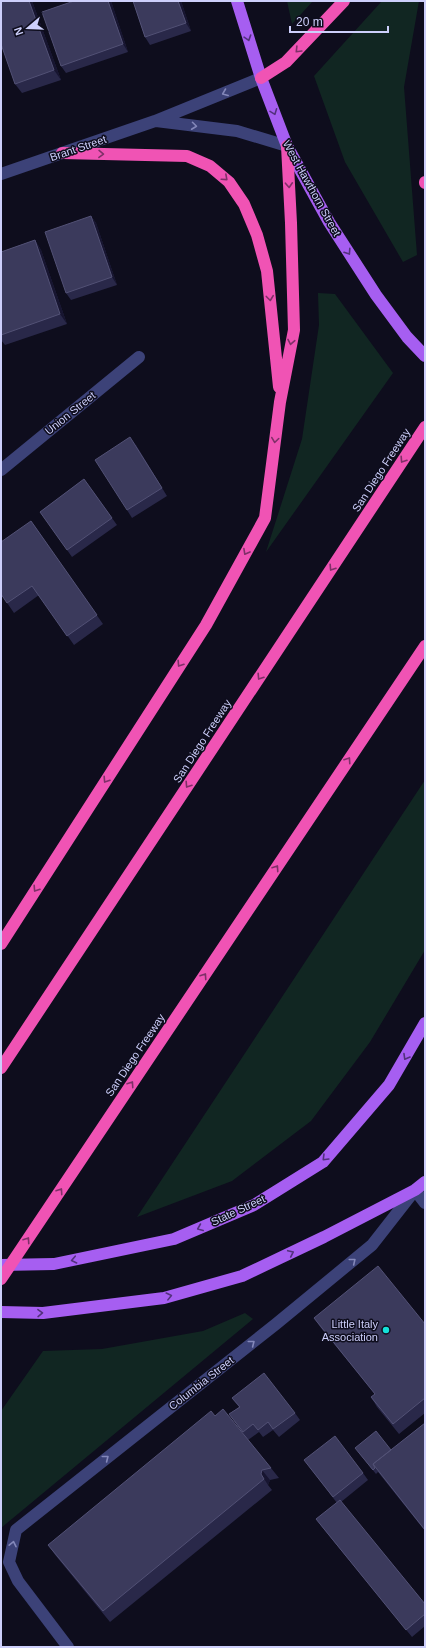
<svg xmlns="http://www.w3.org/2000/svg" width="426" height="1648" viewBox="0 0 426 1648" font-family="Arial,sans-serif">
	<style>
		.green { fill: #112622 }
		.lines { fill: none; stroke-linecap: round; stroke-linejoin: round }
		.minor { stroke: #3c4278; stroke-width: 12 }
		.major { stroke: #a65ef1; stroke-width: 12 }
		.highway { stroke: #f053b4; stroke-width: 12 }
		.wall { fill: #292849 }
		.shaded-wall { fill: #171530 }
		.building { fill: #3b3a5c; stroke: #525175 }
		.oneway { stroke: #52317c }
		.oneway2 { stroke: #7f3068 }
		.oneway3 { stroke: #8488ba }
		.poi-dot { fill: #14e1d9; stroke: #0e0d1d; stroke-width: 1.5 }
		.labels { text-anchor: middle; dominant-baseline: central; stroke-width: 3; stroke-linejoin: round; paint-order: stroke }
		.street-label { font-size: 11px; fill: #cdcffb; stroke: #0e0d1d }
		.poi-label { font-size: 11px; fill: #cdcffb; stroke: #0e0d1d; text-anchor: end }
	</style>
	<rect width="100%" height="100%" fill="#0e0d1d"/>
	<!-- green -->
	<path class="green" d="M287,1H313L292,24Z
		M382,1H419L404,87L417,255L403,262L345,162L314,76Z
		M318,293L335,294L393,373L266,552L302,439L319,325Z
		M425,780V950L370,1042L311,1121L232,1181L137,1217Z
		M245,1313L253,1319L1,1528V1411L43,1351L102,1349L203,1331Z"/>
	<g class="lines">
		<!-- minor -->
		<path class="minor" d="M156,121L237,131L287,146
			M1,174L155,121L261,78
			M1,470L139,357
			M68,1647L18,1581L9,1562L16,1530L276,1324L372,1245L415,1190L425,1203"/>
		<!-- major -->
		<path class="major" d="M237,1L261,78L287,146L329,222L376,295L407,337L425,356
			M1,1265L54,1264L174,1239L254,1205L323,1162L389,1085L425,1023
			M1,1312L43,1313L164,1298L242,1276L324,1237L415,1190L425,1182"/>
		<!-- highway -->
		<path class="highway" d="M261,78L286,62L344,1
			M62,153L187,156L210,166L229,182L244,204L257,235L267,271L279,387
			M425,182V183
			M1,944L206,625L265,518L280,402L294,330L291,223L287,146
			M1,1068L425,427
			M1,1279L425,646"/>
	</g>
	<!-- wall -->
	<path class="wall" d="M1,1H32L61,80L22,93L15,84Z
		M111,1L128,52L66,73L61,66Z
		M133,1H181L191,31L150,45L145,37Z
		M91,216L96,223L117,285L71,300L66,293Z
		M35,240L41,250L67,324L5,345L1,340V252Z
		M136,445L167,496L132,518L127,510Z
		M84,479L117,525L72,557L40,512Z
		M31,521L103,624L74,645L39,595L14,613L1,594Z
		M314,1318L425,1324V1413L399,1434L377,1407L371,1397L375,1394L321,1328Z
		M232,1398L295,1413L300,1420L279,1437L273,1430L263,1437L259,1432L248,1440L229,1414L239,1407Z
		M215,1416L271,1468L279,1478L270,1480L268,1485L272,1490L110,1622L56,1556L48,1545Z
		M425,1423V1531L378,1472L376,1474L358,1452L391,1450Z
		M304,1460L363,1473L368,1480L341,1502L425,1604V1626L412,1637L322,1527L316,1519L337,1503Z"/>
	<!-- shaded-wall -->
	<path class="shaded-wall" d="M29,1H32L61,80L54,70Z
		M108,1H111L128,52L123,44Z
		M178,1H181L191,31L186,23Z
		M91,216L96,223L117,285L112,277Z
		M35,240L41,250L67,324L60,314Z
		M130,437L136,445L167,496L162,488Z
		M262,1470L270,1480L268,1485L261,1474Z"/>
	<!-- building -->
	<path class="building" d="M1,1H29L54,70L15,84L1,44Z
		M74,1H108L123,44L61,66L42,12Z
		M133,1H178L186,23L145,37Z
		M91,216L112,277L66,293L45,232Z
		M35,240L60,314L1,335V252Z
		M130,437L162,488L127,510L95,460Z
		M84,479L112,518L67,550L40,512Z
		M31,521L97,615L67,636L32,586L7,603L1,594V542Z
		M378,1266L425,1324V1398L393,1424L371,1397L375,1394L314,1318Z
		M264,1373L295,1413L273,1429L268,1422L258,1430L253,1424L243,1432L229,1414L240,1407L232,1398Z
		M223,1409L271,1468L262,1470L261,1474L264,1479L103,1611L48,1545L211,1411L215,1416Z
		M425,1423V1530L373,1464Z
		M376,1431L391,1450L373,1464L375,1468L373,1470L355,1448Z
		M335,1436L363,1473L333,1497L304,1460Z
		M340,1500L425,1604V1614L406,1630L316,1519Z"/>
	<!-- one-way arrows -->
	<defs><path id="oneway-chevron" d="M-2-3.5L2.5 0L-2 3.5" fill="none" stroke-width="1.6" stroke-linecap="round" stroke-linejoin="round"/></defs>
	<g class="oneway">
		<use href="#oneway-chevron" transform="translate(248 38) rotate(72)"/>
		<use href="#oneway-chevron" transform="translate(274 112) rotate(69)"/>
		<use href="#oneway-chevron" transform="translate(348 252) rotate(57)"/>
		<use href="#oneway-chevron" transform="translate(406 1057) rotate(120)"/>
		<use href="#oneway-chevron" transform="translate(325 1158) rotate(135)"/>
		<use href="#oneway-chevron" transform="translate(200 1228) rotate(157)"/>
		<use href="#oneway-chevron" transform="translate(291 1253) rotate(-25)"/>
		<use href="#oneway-chevron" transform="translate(74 1260) rotate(168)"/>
		<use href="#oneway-chevron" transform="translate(169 1296) rotate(-14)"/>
		<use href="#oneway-chevron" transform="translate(40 1313) rotate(-1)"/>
	</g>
	<g class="oneway2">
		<use href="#oneway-chevron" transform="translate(298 50) rotate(134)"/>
		<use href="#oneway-chevron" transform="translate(101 154) rotate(1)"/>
		<use href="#oneway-chevron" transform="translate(225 178) rotate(42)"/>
		<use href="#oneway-chevron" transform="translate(289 185) rotate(87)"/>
		<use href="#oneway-chevron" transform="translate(270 298) rotate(83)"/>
		<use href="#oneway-chevron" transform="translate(291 342) rotate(101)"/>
		<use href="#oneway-chevron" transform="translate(275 440) rotate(98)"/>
		<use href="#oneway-chevron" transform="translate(403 460) rotate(123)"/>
		<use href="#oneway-chevron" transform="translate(246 552) rotate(119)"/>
		<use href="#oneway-chevron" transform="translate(332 568) rotate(123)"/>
		<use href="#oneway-chevron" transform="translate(180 664) rotate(123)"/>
		<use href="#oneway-chevron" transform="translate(260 677) rotate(123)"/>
		<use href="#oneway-chevron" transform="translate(348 760) rotate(-56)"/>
		<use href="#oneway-chevron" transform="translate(106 780) rotate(123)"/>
		<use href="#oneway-chevron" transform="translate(188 785) rotate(123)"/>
		<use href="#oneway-chevron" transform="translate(276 868) rotate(-56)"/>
		<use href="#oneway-chevron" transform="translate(36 889) rotate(123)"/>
		<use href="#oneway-chevron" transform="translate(204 976) rotate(-56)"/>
		<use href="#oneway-chevron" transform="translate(131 1084) rotate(-56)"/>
		<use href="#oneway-chevron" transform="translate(60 1191) rotate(-56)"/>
		<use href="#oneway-chevron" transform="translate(27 1240) rotate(-56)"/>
	</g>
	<g class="oneway3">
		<use href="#oneway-chevron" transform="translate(225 93) rotate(158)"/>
		<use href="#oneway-chevron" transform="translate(194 126) rotate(7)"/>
		<use href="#oneway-chevron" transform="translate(353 1261) rotate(-39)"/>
		<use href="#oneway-chevron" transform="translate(252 1343) rotate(-38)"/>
		<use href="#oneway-chevron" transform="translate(106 1458) rotate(-38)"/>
		<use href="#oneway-chevron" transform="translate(13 1544) rotate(-78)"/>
	</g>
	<!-- markers -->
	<circle class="poi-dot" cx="386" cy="1330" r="4"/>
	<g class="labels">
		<!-- street labels -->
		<g class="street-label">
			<text transform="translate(78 148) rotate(-19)">Brant Street</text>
			<text transform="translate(312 188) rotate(61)">West Hawthorn Street</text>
			<text transform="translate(70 413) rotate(-39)">Union Street</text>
			<text transform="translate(381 470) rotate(-57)">San Diego Freeway</text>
			<text transform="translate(202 741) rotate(-57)">San Diego Freeway</text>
			<text transform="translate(135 1055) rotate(-56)">San Diego Freeway</text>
			<text transform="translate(238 1210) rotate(-25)">State Street</text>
			<text transform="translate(201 1383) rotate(-38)">Columbia Street</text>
		</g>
		<!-- poi labels -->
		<g class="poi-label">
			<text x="378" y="1324">Little Italy<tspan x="378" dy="13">Association</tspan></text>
		</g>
	</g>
	<!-- border -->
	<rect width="426" height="1648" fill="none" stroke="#cdcffb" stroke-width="4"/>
	<!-- north arrow -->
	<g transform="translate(28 28) rotate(251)" stroke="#0e0d1d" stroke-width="3" paint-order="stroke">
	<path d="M0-3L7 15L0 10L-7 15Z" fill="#cdcffb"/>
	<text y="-6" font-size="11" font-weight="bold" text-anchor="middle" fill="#cdcffb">N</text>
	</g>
	<!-- scale -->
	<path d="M290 26v6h98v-6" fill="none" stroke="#cdcffb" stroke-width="2"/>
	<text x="296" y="26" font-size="12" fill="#cdcffb" stroke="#0e0d1d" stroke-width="3" paint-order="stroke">20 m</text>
</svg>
